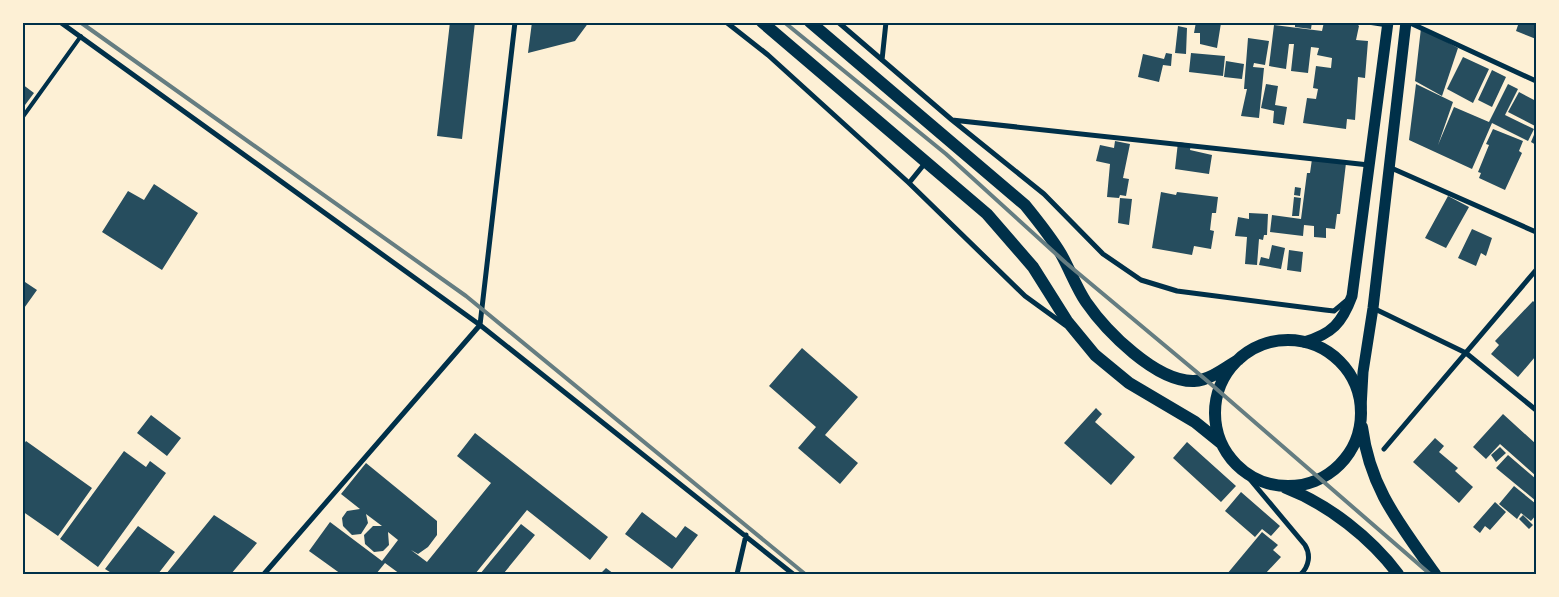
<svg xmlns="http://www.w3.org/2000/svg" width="1559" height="597" viewBox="0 0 1559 597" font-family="Georgia,serif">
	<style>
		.building { fill: #264d5e }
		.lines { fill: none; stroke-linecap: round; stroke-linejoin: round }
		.service { stroke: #003049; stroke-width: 4 }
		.minor { stroke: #003049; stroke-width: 5 }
		.primary { stroke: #003049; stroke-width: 11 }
		.trunk { stroke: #003049; stroke-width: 12 }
		.rail { stroke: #657d81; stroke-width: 4 }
		.neatline { fill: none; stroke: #003049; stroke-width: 2 }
	</style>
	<rect width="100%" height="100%" fill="#fdf0d5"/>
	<!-- building -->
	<path class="building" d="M450,22H475L462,139L437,136Z
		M532,22H589L575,41L528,53Z
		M1196,22L1221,23L1217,48L1200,44V33H1194Z
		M1295,22H1312L1311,29L1295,27Z
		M1324,22L1357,24L1359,26L1356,40L1368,41L1365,78L1358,77L1355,120L1347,119L1346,129L1303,123L1307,98L1316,99L1318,89L1313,88L1316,66L1331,68L1332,58L1317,55L1319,48L1311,47L1308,73L1291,71L1294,44H1289L1286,69L1269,66L1274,25L1322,31Z
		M1519,22H1536V39L1516,31Z
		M1178,26L1187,28L1186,54L1175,53Z
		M1421,28L1458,48L1442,96L1415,81Z
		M1248,38L1269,41L1265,65L1254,63L1253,67L1264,68L1259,118L1241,116L1247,89H1244Z
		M1166,53L1172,54L1171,66L1163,65L1159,82L1138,77L1143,54L1164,59Z
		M1191,53L1225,56L1223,76L1189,72Z
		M1463,57L1489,69L1473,103L1447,89Z
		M1226,61L1244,64L1242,79L1224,77Z
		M1492,70L1506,77L1492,107L1478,100Z
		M22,84L34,93L22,109Z
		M1266,84L1278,86L1275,105L1287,107L1284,125L1273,123L1274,111L1261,108Z
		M1416,84L1453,102L1438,145L1454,107L1489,122L1508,84L1518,89L1505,115L1534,129L1528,141L1492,123L1472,169L1409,140Z
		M1519,92L1536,101L1535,126L1508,112Z
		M1493,129L1523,141L1519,151L1522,153L1505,190L1479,178L1481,173L1478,172L1489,145L1486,144Z
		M1536,130V145L1531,142Z
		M1115,141L1130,144L1123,178L1129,179L1126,196L1120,195L1119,198L1107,197L1110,164L1096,161L1100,145L1114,148Z
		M1178,142L1191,144L1190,150L1212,155L1209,174L1175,169Z
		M1312,159L1346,163L1340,214H1337L1335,229L1326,228V238L1314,237V226L1304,225L1303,236L1270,232L1272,215L1301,219L1307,173H1310Z
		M154,184L198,213L162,270L102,232L128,191L144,200Z
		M1295,187L1301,188L1300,196L1294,195Z
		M1161,192L1176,195L1177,192L1218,197L1216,213H1212L1210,230L1214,231L1211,249L1194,246L1192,255L1152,248Z
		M1448,196L1469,207L1446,248L1425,238Z
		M1294,197L1301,198L1299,216H1292Z
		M1120,198L1132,199L1129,225L1118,223Z
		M1249,213L1268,214L1267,235H1264L1263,240L1259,239L1257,265L1245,264L1247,237L1235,236L1238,217L1249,219Z
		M1472,229L1492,238L1486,256L1481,253L1476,266L1458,258Z
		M1272,245L1285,248L1281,269L1259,265L1261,257L1269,259Z
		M1289,250L1303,252L1301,272L1287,270Z
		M22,280L37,290L22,311Z
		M1533,301L1536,304V358L1535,357L1518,377L1491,354L1499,345L1495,341Z
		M802,348L858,397L825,435L858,463L840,484L798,448L816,427L769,386Z
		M1096,408L1102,414L1095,422L1135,457L1111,485L1064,443Z
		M1503,414L1536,444V476L1500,444L1486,459L1473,447Z
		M151,415L181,438L167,456L137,433Z
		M475,433L608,537L590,560L527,510L475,574H400L385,563L376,574H341L309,551L330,522L382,561L398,540L388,532L389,545L383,551L374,552L365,544L364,535L373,526H382L366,514L368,523L361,534L352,535L343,526L342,518L347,511L360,509L341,494L366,463L437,521V535L428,547L418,554L411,550L427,562L491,483L457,456Z
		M1435,438L1444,446L1439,452L1458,468L1455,471L1473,487L1459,503L1413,462Z
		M26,441L92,488L58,536L22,511V447Z
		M1187,442L1236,486L1221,502L1173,458Z
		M1500,447L1506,453L1496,462L1491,455Z
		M124,451L146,467L150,461L166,473L98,567L60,539Z
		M1508,455L1536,479V501L1496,468Z
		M1514,486L1536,504V515L1531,521L1521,513L1517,519L1499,504Z
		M1241,492L1280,526L1271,536L1262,529L1255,537L1225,511Z
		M1495,502L1506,512L1490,530L1485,526L1480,533L1473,527Z
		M642,512L676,538L685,526L698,535L672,569L625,534Z
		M214,515L257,543L231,574H166Z
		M1523,515L1533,525L1529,529L1519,519Z
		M521,524L535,535L504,573L506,574H480Z
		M138,526L175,552L158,574H113L105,569Z
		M1262,532L1278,545L1273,550L1281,557L1265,574H1227Z
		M606,568L614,574H600Z"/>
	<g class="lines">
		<!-- service -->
		<path class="service" d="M22,118L81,36"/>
		<!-- minor -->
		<path class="minor" d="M60,22L480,325L793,574
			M726,22L768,55L909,183L1025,296L1065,325
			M838,22L952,120L1044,194L1103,254L1141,280L1177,291L1325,310L1334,311L1346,301
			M1368,22L1388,25
			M1408,22L1536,81
			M882,60L886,22
			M952,120L1369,165
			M1389,167L1536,232
			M909,183L926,162
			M1373,308L1466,353L1536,410
			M1384,449L1536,270
			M1243,471L1305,545C1311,555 1309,566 1301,574
			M264,574L480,325L515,22
			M737,574L746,535"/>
		<!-- primary -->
		<path class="primary" d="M1304,342C1332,334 1342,323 1352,296L1388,22
			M1361,408L1363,372L1373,308L1406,22"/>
		<!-- trunk -->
		<path class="trunk" d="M762,22L987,214L1033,267L1067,321L1095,355L1129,383L1195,422L1221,443
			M810,22L1025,205C1038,221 1051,237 1061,254C1070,270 1076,287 1086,302C1106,331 1156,382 1194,381C1210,380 1225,368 1238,360
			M1215 413a73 73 0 1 1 146 0a73 73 0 1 1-146 0Z
			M1362,427C1370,489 1400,524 1435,574
			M1286,488C1328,504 1371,538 1398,574"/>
		<!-- rail -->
		<path class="rail" d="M80,22L466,296L805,574
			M784,22L946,154L1066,263L1205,379L1430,574"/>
	</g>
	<!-- border -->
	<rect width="1559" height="597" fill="none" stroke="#fdf0d5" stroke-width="48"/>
	<rect x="24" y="24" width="1511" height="549" class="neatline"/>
</svg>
